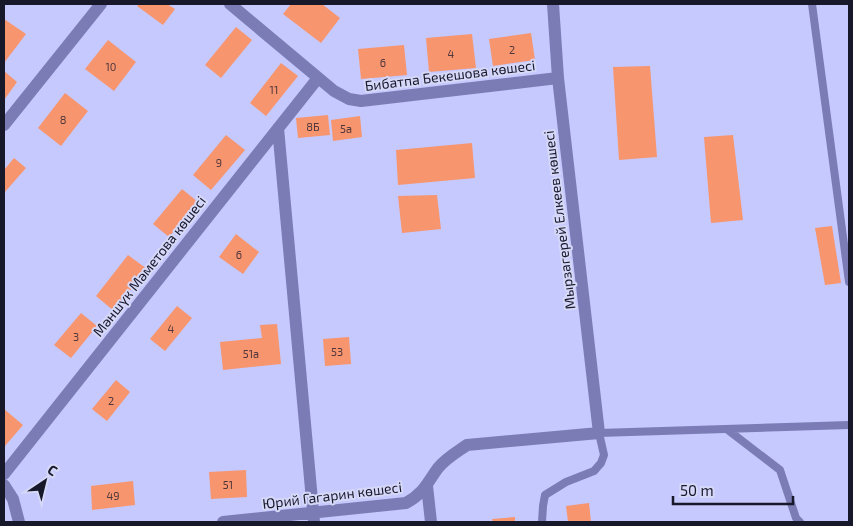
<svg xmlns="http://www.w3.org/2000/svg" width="853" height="526" viewBox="0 0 853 526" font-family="'Exo 2',sans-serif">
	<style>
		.building { fill: #f7956e }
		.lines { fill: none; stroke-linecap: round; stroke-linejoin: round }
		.service { stroke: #7b7cb5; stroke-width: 8 }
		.minor { stroke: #7b7cb5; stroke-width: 12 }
		.labels { text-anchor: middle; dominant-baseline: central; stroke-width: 4; stroke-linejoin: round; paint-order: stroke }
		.number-label { font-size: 11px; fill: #50373c }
		.street-label { font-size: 14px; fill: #18182b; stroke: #d6d8f8 }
	</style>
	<rect width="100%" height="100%" fill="#c6c9fd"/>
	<!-- building -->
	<path class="building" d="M139,4H167L175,9L163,25L137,6Z
		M291,4H322L340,18L321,43L283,14Z
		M4,19L26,34L4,63Z
		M236,27L252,40L221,78L205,65Z
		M531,33L535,60L493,66L489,39Z
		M472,34L476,68L429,72L426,38Z
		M108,40L136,62L114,91L85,69Z
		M404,45L407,75L361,79L358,49Z
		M281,63L298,76L266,116L250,103Z
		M650,66L657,157L619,160L613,67Z
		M4,71L17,82L4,100Z
		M65,93L88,111L61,146L38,128Z
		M328,115L330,135L298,138L296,118Z
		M360,116L362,137L333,141L331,120Z
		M226,135L245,150L211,190L193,175Z
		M733,135L743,220L711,223L704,137Z
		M472,143L475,178L398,185L396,150Z
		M14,158L26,168L4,193V170Z
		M182,189L198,202L169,237L153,224Z
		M437,195L441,229L402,233L398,196Z
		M832,226L841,283L825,285L815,228Z
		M236,234L259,252L243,274L219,257Z
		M128,255L147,269L114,311L96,296Z
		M177,306L192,318L165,351L150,339Z
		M81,313L97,326L71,358L54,345Z
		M277,324L281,364L223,370L220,342L262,338L260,325Z
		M349,337L351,364L325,366L323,339Z
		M116,380L130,392L107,421L92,409Z
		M4,409L23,425L5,446L4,445Z
		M246,470L247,497L211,499L209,472Z
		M133,481L135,505L92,510L91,486Z
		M589,503L591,522H568L566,506Z
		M515,517V522H493L492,519Z"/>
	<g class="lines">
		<!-- service -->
		<path class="service" d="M812,4L849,282
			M728,430L780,470L796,518L800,522
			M542,522L543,506L545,495L566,482L594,471L601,463L604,455L599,433L849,425"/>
		<!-- minor -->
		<path class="minor" d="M230,4L334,91L349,99L361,101L558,78
			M4,125L101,4
			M278,128L314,522
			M4,474L318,78
			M4,485L13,499L19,522
			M427,486L431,522
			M223,522L406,503C424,493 427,483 438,468C446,458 457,452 467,445L599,433L558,78L553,4"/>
	</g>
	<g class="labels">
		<!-- number labels -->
		<g class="number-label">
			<text x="512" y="49">2</text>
			<text x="451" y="53">4</text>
			<text x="383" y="62">6</text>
			<text x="111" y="66">10</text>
			<text x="274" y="89">11</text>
			<text x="63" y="119">8</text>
			<text x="313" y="126">8Б</text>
			<text x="346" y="128">5а</text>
			<text x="219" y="162">9</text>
			<text x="239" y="254">6</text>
			<text x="171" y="328">4</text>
			<text x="76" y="336">3</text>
			<text x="337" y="351">53</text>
			<text x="251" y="353">51а</text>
			<text x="111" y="400">2</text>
			<text x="228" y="484">51</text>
			<text x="113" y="495">49</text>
		</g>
		<!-- street labels -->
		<g class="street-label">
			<text transform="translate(450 75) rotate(-7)">Бибатпа Бекешова көшесі</text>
			<text transform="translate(559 220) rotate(-97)">Мырзагерей Елкеев көшесі</text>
			<text transform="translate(149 266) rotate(-52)">Мәншүк Мәметова көшесі</text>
			<text transform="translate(332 495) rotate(-7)">Юрий Гагарин көшесі</text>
		</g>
	</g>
	<!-- border -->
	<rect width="853" height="526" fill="none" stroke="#18182b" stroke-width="10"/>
	<!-- north arrow -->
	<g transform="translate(45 481) rotate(35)" stroke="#d6d8f8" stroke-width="4" paint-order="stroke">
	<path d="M0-4L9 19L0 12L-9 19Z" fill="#18182b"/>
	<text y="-8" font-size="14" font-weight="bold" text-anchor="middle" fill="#18182b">С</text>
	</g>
	<!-- scale -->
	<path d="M673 496v8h120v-8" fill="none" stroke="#18182b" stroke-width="2.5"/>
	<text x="680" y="496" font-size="15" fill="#18182b" stroke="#d6d8f8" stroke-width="4" paint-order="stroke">50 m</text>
</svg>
